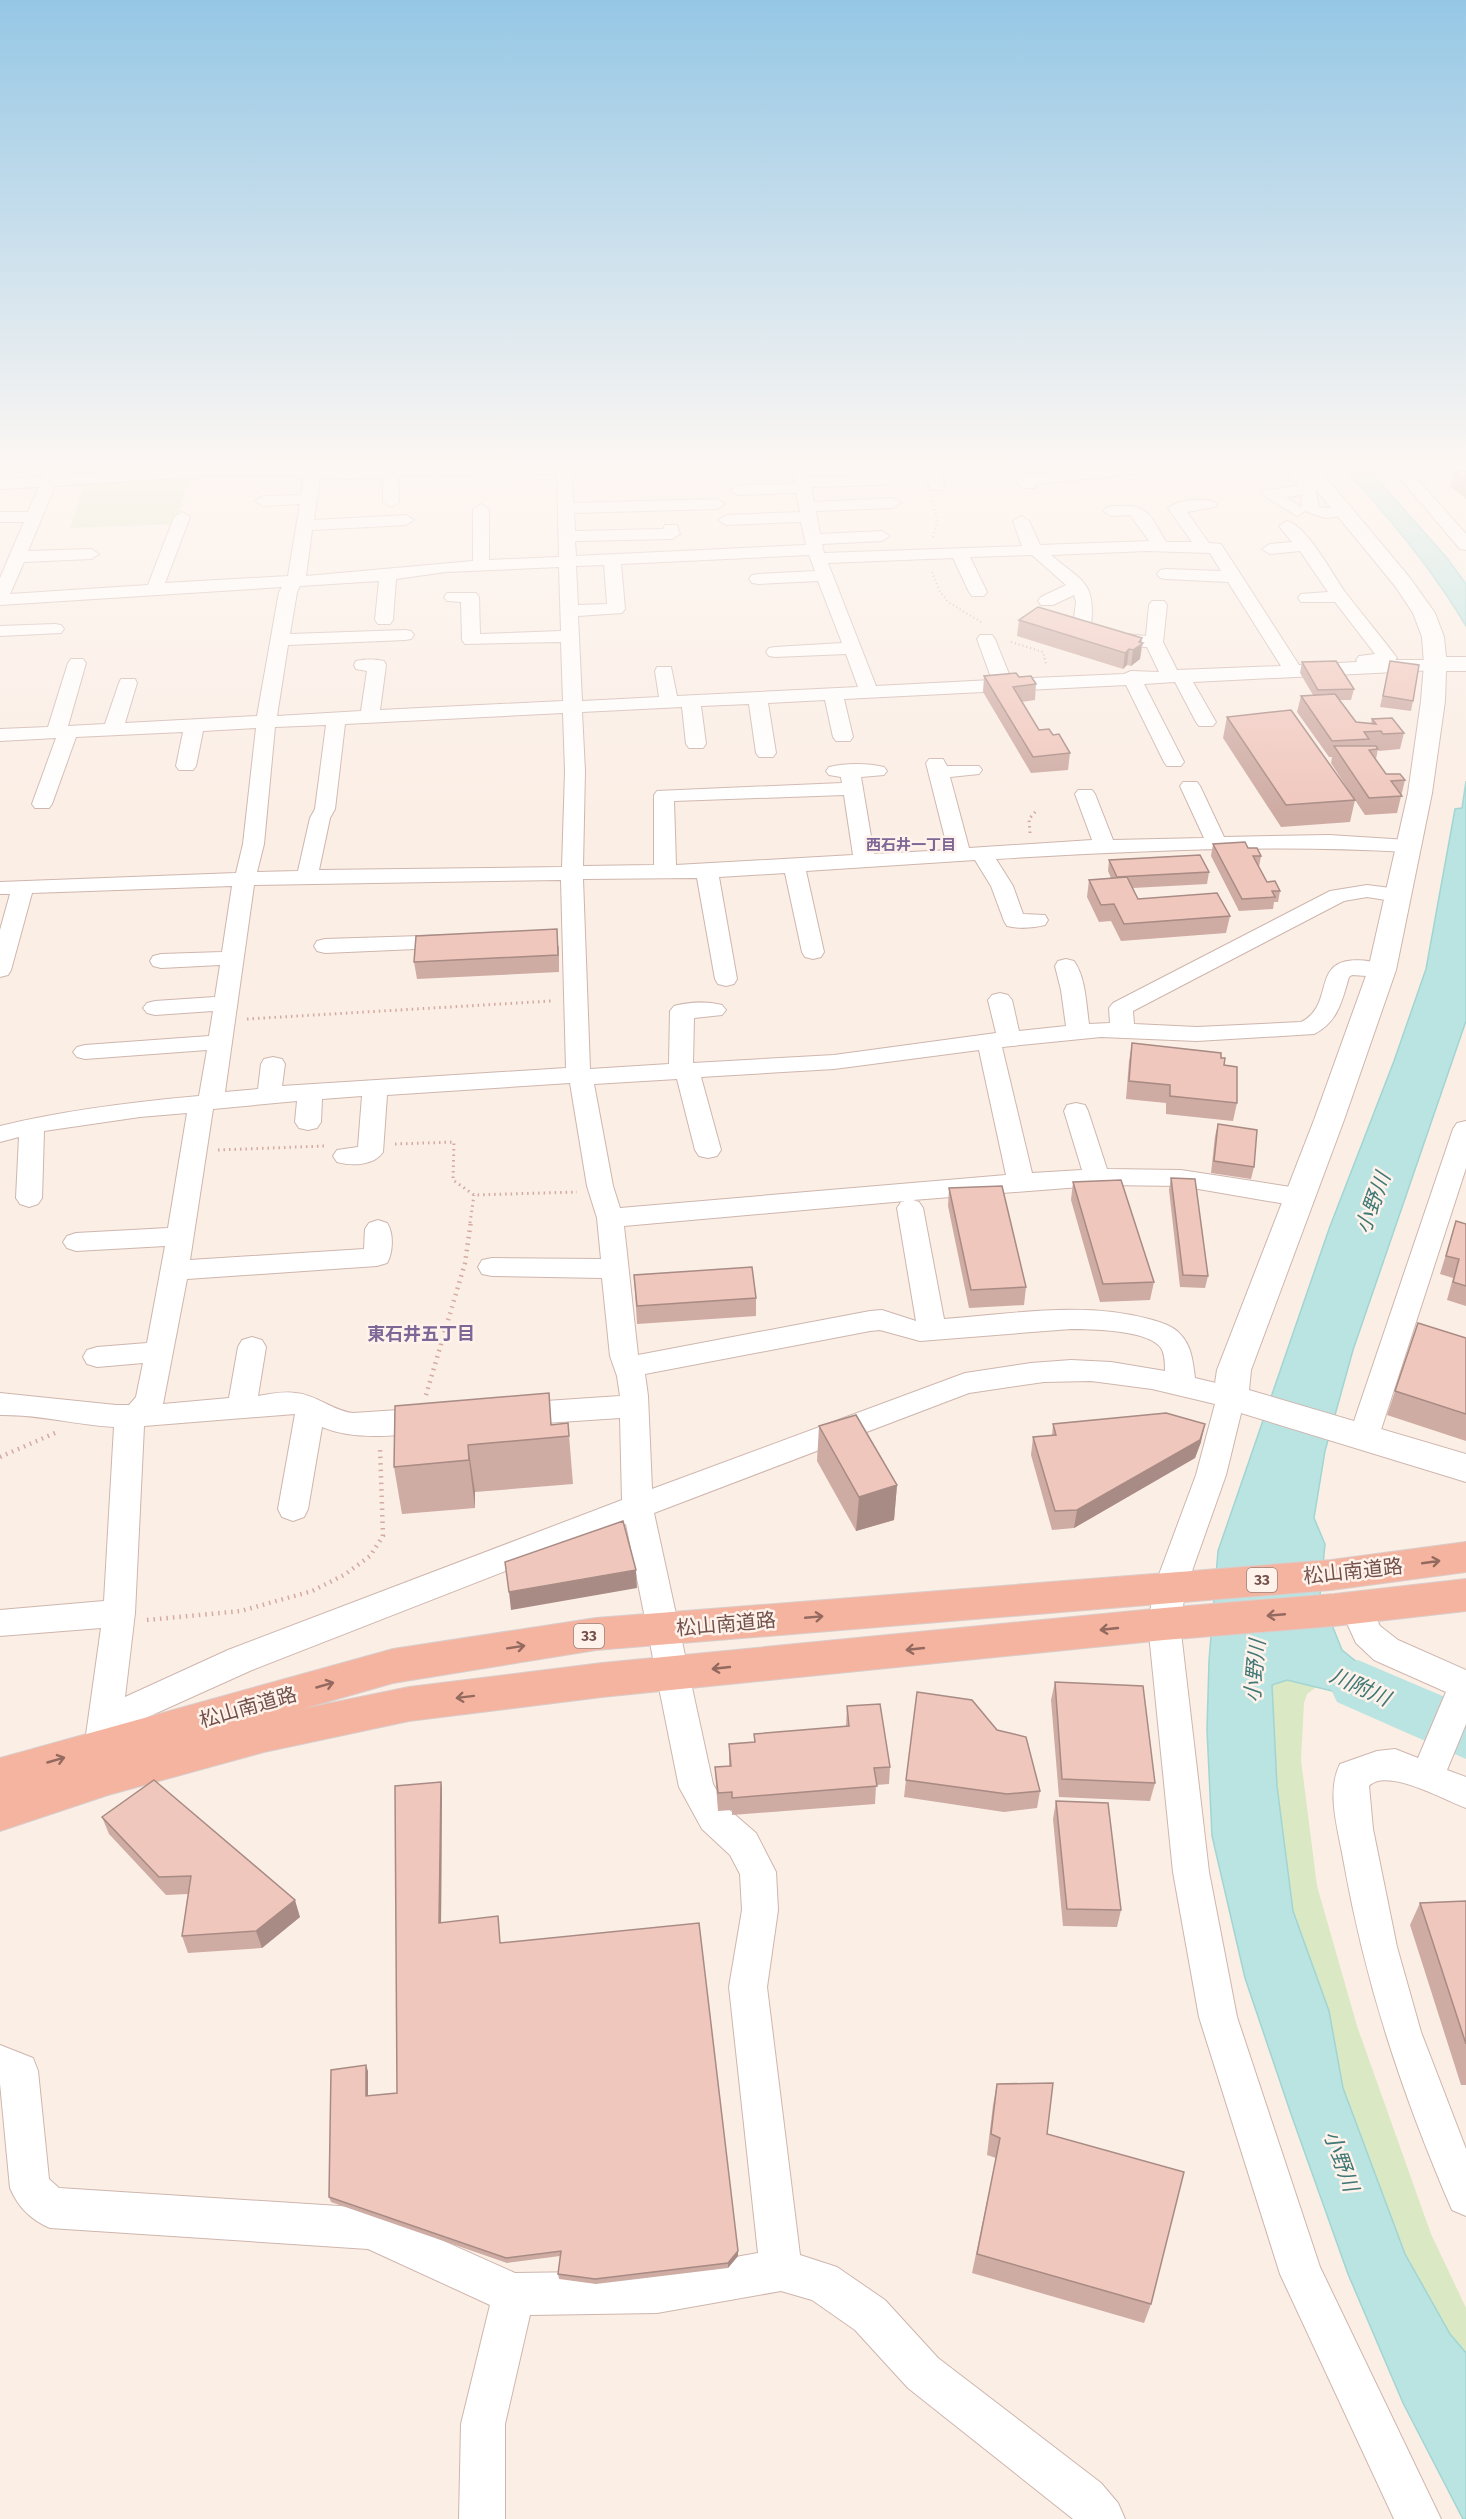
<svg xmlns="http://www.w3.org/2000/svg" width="1466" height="2519" viewBox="0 0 1466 2519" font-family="'Fira Sans','Noto Sans JP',sans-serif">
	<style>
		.green { fill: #dae8c4 }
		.water { fill: #bae4e1; stroke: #a1d5d3; stroke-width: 1.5 }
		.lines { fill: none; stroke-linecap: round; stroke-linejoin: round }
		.river { fill: #bae4e1; fill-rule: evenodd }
		.minor-casing { stroke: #ceb6ae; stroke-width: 2 }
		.tertiary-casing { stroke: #ceb6ae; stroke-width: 2 }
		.trunk-casing { stroke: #d8cecd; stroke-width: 2 }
		.path-far2 { stroke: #d4aaa1; stroke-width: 2; stroke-dasharray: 1 3; stroke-linecap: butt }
		.path-far1 { stroke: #d4aaa1; stroke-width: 3; stroke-dasharray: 1.5 4; stroke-linecap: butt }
		.path { stroke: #d4aaa1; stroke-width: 4.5; stroke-dasharray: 1.5 5; stroke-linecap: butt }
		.minor { fill: #fff; fill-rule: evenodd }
		.tertiary { fill: #fff; fill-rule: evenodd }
		.trunk { fill: #f5b49f; fill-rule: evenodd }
		.wall { fill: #ceaba3 }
		.shaded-wall { fill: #a88b84 }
		.building { fill: #f0c7bd; stroke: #a88b84; stroke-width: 1.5 }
		.oneway { stroke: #946a60 }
		.labels { text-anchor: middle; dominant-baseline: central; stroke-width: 5; stroke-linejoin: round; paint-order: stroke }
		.far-neighbourhood-label { font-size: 15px; font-weight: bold; fill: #7c6796; stroke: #fef2eb }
		.shield { fill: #fef2eb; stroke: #9d817b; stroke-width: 1.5 }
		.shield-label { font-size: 15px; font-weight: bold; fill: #73514b }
		.neighbourhood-label { font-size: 18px; font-weight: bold; fill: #7c6796; stroke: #fef2eb }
		.near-street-label { font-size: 20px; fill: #73514b; stroke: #fef2eb }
		.near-water-label { font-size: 21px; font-style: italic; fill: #407876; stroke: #fef2eb }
	</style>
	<rect width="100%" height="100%" fill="#fbeee5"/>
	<!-- green -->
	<path class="green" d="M189,476L176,524L70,528L84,487H55L56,484Z
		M1287,1680L1316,1687L1307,1694L1304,1703L1301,1760L1317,1886L1357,2026L1431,2234L1466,2308V2353L1450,2334L1405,2254L1343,2088L1329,2011L1293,1911L1277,1786L1272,1685Z"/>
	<!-- water -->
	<path class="water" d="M1363,463L1447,558L1466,584V626C1431,567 1386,513 1339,463Z
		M1466,781V1021L1353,1350L1325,1451L1314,1518L1325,1544L1320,1595L1342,1650L1419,1712L1287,1680L1272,1685L1277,1786L1293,1911L1329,2011L1343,2088L1405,2254L1450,2334L1466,2353V2519H1463L1403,2403L1348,2274L1291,2114L1245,1978L1212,1836L1207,1730L1209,1661L1218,1551L1329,1229L1394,1061L1426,969L1455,809L1462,808Z"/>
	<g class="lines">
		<!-- river -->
		<path class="river" d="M1358,1660L1466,1706V1759L1337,1702L1329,1685L1337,1668Z"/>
		<!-- minor casing -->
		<g class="minor-casing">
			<path id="minor" d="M50,463L60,464L63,467L59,476L220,465L306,466V463H322L321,468L346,469L432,465L685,463L678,468L572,473L573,503L717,499L725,504L717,509L574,513L575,531L663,529L665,525H677L680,534L672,539L575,541L576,556L806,545L801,522L726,525L718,520L726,515L800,512L796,493L738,495L730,490L738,485L795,484L793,463H809L810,477L884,475L892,480L884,485L811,487L814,502L893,498L901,503L893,508L816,511L820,534L882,531L890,536L882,541L822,544L824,553L1022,546L1013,521L1021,516L1029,521L1040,545L1149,541L1130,515L1111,516L1103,511C1108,505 1113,506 1120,506C1149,504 1152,519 1166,542H1192L1168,508C1176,500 1209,496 1217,504L1215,507L1187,512L1209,543L1221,544L1299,665L1357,662L1356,660L1359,656L1375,654L1335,602H1301L1298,598L1301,594L1328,592L1300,551L1270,554L1262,549L1270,544L1292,542L1279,526L1287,521C1307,526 1333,575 1345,592C1361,613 1378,633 1394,654L1397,658L1395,660H1441L1444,664L1441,668L1435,670L1193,682L1216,722L1213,726H1199L1196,722L1175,682L1144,684L1184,762L1181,766H1167L1164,762L1126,685L844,699L853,737L850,741H836L833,737L825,700L768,703L776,753L773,757H759L756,753L749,704L701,706L706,744L703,748H689L686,744L682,707L582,712L585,771L583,866L654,865V795L657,791L842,783L841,777L829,775L826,771L829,767C845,763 868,763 884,767L887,771L884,775L861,777L874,854L948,850L926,763L929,759H943L947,766H979L982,770L979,774L950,777L969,848L1092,840L1075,794L1078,790H1092L1095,794L1113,840L1204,838L1180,786L1183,782H1197L1200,786L1224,837L1329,835L1408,840L1415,842L1419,846L1415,850L1408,852C1271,844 1133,851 996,859L1013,886L1023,914L1045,915L1048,920L1045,925C1033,928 1019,929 1007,926L1004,921L991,886L975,860L806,871L824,952L821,957L813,959L805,957L802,952L785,873L719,877L737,979L734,984L726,986L718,984L715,979L697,878L583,879L590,1069L669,1064L670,1011L674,1006C689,1002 707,1001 722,1005L726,1010L722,1015L694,1018L693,1063L834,1055L996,1033L988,1000L992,995L1000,993L1008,995L1012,1000L1019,1031L1066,1026L1061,990L1055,966L1058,961L1066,959L1074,961C1086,978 1086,1004 1089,1024L1110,1023L1109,1008L1113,1003L1330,891L1367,885L1406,890L1409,895L1406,900L1398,902L1367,897L1344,901L1133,1011L1134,1024L1197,1027L1301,1022C1342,1002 1299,943 1390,965L1393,970L1390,975L1382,977L1352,975L1349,977C1342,1001 1338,1022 1314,1034L1197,1041L1101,1037L1002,1047L1032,1173L1082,1170L1064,1111L1067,1105L1076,1103L1085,1105L1088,1111L1107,1169L1181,1170L1297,1188L1306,1191L1310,1197L1306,1203L1297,1206L1181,1186L1106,1185L913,1200L919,1202L923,1208L944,1319C1012,1314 1082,1301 1149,1319C1160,1322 1174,1326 1181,1335C1192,1347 1193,1363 1195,1378L1241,1389L1245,1397L1226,1475L1186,1588L1180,1624L1209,1872L1237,2017L1320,2267L1441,2519H1394L1280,2274L1199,2017L1173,1872L1148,1624L1154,1588L1196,1475L1215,1404L1152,1389L1091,1381L1044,1382L969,1393L654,1513L713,1784L726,1807L756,1833L776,1872L778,1910L767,1987L800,2255L837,2267L885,2300L938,2358L1101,2483L1118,2503L1125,2519H1073L908,2388L855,2330L812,2300L781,2291L657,2313L530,2315L505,2424V2519H459L461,2424L490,2305L368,2249L50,2228C31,2220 18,2207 10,2188L0,2083V2045L33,2058L38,2071L49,2179L59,2188L370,2208L515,2273L657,2271L758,2253L729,1987L742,1910L740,1874L730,1855L702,1829L679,1787L626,1524L252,1670L121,1729L115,1745L103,1750L91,1745L86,1735L101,1628L0,1636V1610L104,1601L114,1427C76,1425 38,1414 0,1415V1393L116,1405H129L136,1397L143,1363L97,1367L87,1364L83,1357L87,1350L97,1347L147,1343L165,1246L76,1251L67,1248L63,1242L67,1236L76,1233L168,1228L187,1113L140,1117L44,1131L42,1198L38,1204L29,1207L20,1204L16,1198L19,1137L0,1142V1126C66,1110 132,1102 199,1096L207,1050L85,1059L77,1057L73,1052L77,1047L85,1045L209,1036L213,1011L155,1015L147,1013L143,1008L147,1003L155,1001L215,997L220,965L161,968L153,966L150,961L153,956L161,954L222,952L232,886L32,893L11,970L8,975L0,977V930L10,894H0V882L236,873L243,844L256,728L203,731L196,766L193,770H179L176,766L183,732L76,737L52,804L49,808H35L32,804L56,738L0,741V729L48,727L68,663L71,659H83L86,663L68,726L105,724L119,683L121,679H135L137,683L125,723L257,716L279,592L282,587L0,605V578L24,522H0V512H28L39,487L0,489V479L43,477ZM557,474L559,557L489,560V509L481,504L473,509V561L306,576L312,530L406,525L414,520L406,515L314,520L320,477L346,479L383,477V502L391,507L399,502L398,476ZM220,475L304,476L301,495L263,496L255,501L263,506L300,504L288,576L165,583L190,517L182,512L174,517L148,585L10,594L24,562L91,559L99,554L91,549L28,551L55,486ZM1147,551L1210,553L1221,571L1166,569L1160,570L1157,574L1160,578L1166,579L1228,582L1281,666L1177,670L1163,642L1167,605L1164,601H1152L1149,605L1146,636L1106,632L1091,625C1096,581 1081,581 1051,555ZM809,555L815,571L758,574L752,575L749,579L752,583L758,584L818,581L842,643L775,647L769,648L766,652L769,656L775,657L846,654L858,687L677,696L671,667H657L655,671L659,697L582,701L578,616L622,613L625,609L621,564ZM1032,555L1066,585L1041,597L1038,601L1041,605H1053L1074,595L1076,602L1073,626C1088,646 1125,645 1147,647L1159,672L1131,671L1124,674L1011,679L995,639L992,635H980L977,639L992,680L876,686L828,563L953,558L969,592L972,596H984L987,592L970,557ZM604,565L607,604L578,605L576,566ZM559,567L561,631L480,634L479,597L476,593H447L444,597L447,601L461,602L462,640L465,644L561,642L563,701L380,710L386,665L384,661C374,659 366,659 356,661L354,665L356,669L367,671L361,711L277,716L288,645L405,640L411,639L414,635L411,631L405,630L290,634L297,592L300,586L379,581L375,620L378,624H390L393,620L396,579L446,572ZM563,713L565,771L562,867L319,870L330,818L335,809L345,724ZM326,725L315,809L310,818L298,871L257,872L264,844L275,727ZM844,795L853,855L676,865L674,801ZM561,880L566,1068L282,1086L285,1064L282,1059L273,1057L264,1059L261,1064L258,1089L225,1092L254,885ZM979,1050L1006,1175L620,1208L613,1186L594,1084L677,1079L695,1150L699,1156L708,1158L717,1156L721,1150L701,1077L834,1069ZM570,1083L587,1186L597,1218L601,1259L492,1258L482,1260L478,1267L482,1274L492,1276L602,1278L610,1356L617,1376L620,1396L516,1403L506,1406L501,1414L506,1422L516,1425L620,1418L622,1500L228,1650L125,1697L135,1613L144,1426L295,1414L278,1509L282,1517L293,1521L304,1517L308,1509L322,1427C355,1441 406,1437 439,1427L444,1419L439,1411L429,1408L353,1413C333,1411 317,1395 296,1393C284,1391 270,1394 258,1396L266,1347L262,1340L252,1337L242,1340L238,1347L229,1398L163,1404L187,1279L377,1266L387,1263C393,1253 394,1233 387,1223L378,1220L369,1223L365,1229L364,1249L190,1260L213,1109L297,1101L295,1122L299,1128L308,1130L317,1128L321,1122L322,1099L362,1096L358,1147L337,1150L333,1156L337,1162C351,1166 374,1166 383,1152L387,1095ZM905,1201L901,1202L897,1208L916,1321L882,1310L870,1311L638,1355L624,1226ZM1071,1329C1091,1329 1149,1330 1161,1348C1165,1354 1165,1364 1165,1371L1111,1362L1071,1360L1031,1363L965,1373L652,1489L648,1396L645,1374L870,1331L880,1330L920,1341Z
				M920,463H936L945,487L943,490H931Z
				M999,463H1015L1028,475L1142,463L1191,464L1183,469L1036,484L1035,488H1023Z
				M1279,463H1295L1315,486L1319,507L1350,509L1352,512L1350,515L1325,518L1305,511L1297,516L1264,496L1262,493L1264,490L1298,486ZM1302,495L1301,507L1286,497Z
				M1387,463H1403L1466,534V550L1460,549Z
				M55,624L61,625L64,629L61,633L0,636V626Z
				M453,935L461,937L464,942L461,947L325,953L317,951L314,946L317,941L325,939Z
				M1466,1121V1168L1379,1436L1374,1444L1364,1447L1354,1444L1349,1436L1453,1129L1457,1123Z
				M1356,1595L1367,1599L1380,1626L1398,1640L1466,1670V1724L1447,1770L1466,1777V1808C1444,1800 1387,1767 1369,1786L1373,1829L1397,1947L1421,2032L1466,2149V2216L1452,2210C1402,2094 1365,1983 1343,1858C1338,1829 1326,1792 1340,1764L1377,1751L1395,1749L1418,1758L1446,1692L1374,1660L1356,1643L1340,1608L1345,1599Z"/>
		</g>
		<!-- tertiary casing -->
		<g class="tertiary-casing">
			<path id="tertiary" d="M1294,463H1314L1410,578L1435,613L1444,637L1446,657H1466V671H1446L1445,701L1432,793L1396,970L1344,1120L1251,1370L1249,1390L1466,1454V1482L1218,1406L1213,1397L1217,1370L1314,1120L1368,970L1408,793L1421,701L1424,664L1422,637L1413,613L1395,586Z"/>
		</g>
		<!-- trunk casing -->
		<g class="trunk-casing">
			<path id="trunk" d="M1466,1542V1572L1331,1590L596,1650L393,1683L302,1709L409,1687L602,1663L1164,1608L1334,1594L1466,1579V1611L1334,1626L1164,1640L602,1697L409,1721L264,1752L108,1795L0,1831V1758L393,1649L596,1618L1331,1560Z"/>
		</g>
		<!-- path-far2 -->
		<path class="path-far2" d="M933,501L937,521L933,538
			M932,572L939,590L948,602L981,622
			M1011,642L1043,652L1046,664"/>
		<!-- path-far1 -->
		<path class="path-far1" d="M1030,833L1029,819L1037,810
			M247,1019L551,1001
			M395,1144L454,1142L453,1180L474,1195L577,1192
			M218,1150L324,1146
			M470,1223L474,1195"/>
		<!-- path -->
		<path class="path" d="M426,1395L465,1263L471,1221
			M0,1457L55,1433
			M147,1620L241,1611L312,1591L344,1575L370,1556L383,1536L380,1447"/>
		<!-- minor -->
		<use href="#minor" class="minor"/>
		<!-- tertiary -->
		<use href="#tertiary" class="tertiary"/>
		<!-- trunk -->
		<use href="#trunk" class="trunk"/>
	</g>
	<!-- wall -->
	<path class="wall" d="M1466,471V499L1450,486L1454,472Z
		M1019,620L1143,643L1140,659L1131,666L1127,665L1123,669L1017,636Z
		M1390,661L1413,701L1411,711L1380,707Z
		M1302,662L1354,689L1351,700H1339L1356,722L1371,723L1372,719L1404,733L1400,749L1379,751L1376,747L1378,749L1376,759L1386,774L1405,780L1397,813L1365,815L1355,800L1350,822L1281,827L1223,738L1227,717L1351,794L1331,763L1332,757H1329L1297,712L1301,696L1313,695L1300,673Z
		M984,676L1019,677L1036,684L1035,700L1022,702L1039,730L1053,735L1070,753L1068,770L1031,773L983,692Z
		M1213,844L1248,848L1261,856L1259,867L1267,882L1280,891L1278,902H1274L1273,909L1239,911L1211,856Z
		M1109,860L1209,872L1207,884L1133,888L1138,899L1230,916L1226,933L1121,941L1111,921L1099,922L1087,897L1089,880L1111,878L1108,871Z
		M559,946V972L417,979L414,962Z
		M1132,1043L1221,1058L1237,1103L1233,1121L1166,1114V1103L1126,1099L1129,1061Z
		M1218,1124L1254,1167L1251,1179L1211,1173L1215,1136Z
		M1171,1178L1208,1276L1205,1288L1180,1287L1169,1190Z
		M1073,1182L1154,1282L1150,1300L1100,1302L1071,1200Z
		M949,1188L1026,1287L1024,1305L969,1308L948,1206Z
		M1456,1221L1466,1224V1306L1447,1300L1453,1278L1440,1274Z
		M634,1275L756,1298V1316L637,1324Z
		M1418,1323L1466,1338V1441L1387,1415Z
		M395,1406L552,1425L568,1423L573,1484L475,1492V1508L402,1514L394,1467Z
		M1053,1424L1201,1442L1195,1458L1074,1528L1052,1530L1031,1455L1033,1437L1052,1436Z
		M819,1426L897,1485L894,1520L856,1531L817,1461Z
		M1055,1682L1155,1783L1150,1801L1059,1797L1051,1700Z
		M847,1706L890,1767L889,1784L876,1785L875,1804L732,1815V1810L718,1811L716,1785L715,1767L729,1766V1744L754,1742V1734L846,1727Z
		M906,1780L1040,1791L1037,1808L1004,1812L904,1797Z
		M442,1788L441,1923L501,1943L738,2251V2256L728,2268L596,2284L559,2279L558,2274L560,2256L507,2263L331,2202L329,2197L368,2071V2096L397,2093Z
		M1056,1801L1121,1910L1117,1927L1063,1926L1053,1819Z
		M102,1817L300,1917L262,1948L188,1953L182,1936L188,1894L166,1895L109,1834Z
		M1466,1901V2085H1461L1410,1925L1420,1903Z
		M997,2084L1047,2134L1151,2304L1144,2323L972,2273L996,2158L987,2155L993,2105Z"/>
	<!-- shaded-wall -->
	<path class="shaded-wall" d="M1142,638L1140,659L1131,666L1133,650Z
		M1129,649L1127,665L1123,669L1125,653Z
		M1205,1424L1201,1442L1195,1458L1074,1528L1077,1510Z
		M468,1445L475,1492V1508L469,1460Z
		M897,1485L894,1520L856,1531L859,1497Z
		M636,1570L637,1588L511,1610L509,1592Z
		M441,1782L442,1788L441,1929L439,1923Z
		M295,1900L300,1917L262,1948L256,1931Z
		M366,2065L368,2071V2102L366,2096Z
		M738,2251V2256L728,2268V2263Z"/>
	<!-- building -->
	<path class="building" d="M1466,471V481L1454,472Z
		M1038,607L1142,638L1139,642L1143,643L1133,650L1129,649L1125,653L1019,620Z
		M1336,661L1354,689L1318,690L1302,662Z
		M1390,661L1419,665L1413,701L1383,696Z
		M1016,673L1019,677L1031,676L1036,684L1013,687L1039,730L1049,729L1053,735L1059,734L1070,753L1033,757L984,676Z
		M1335,694L1356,722L1376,724L1372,719L1392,718L1404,733L1383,734L1381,731L1364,732L1369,739L1332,741L1301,696Z
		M1291,710L1355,800L1286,805L1227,717Z
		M1334,746H1376L1378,749L1369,750L1386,774H1400L1405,780L1391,781L1402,796L1369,798Z
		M1245,842L1248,848H1257L1261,856H1253L1267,882L1275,881L1280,891H1272L1275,897L1242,899L1213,844Z
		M1200,855L1209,872L1117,877L1109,860Z
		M1127,877L1138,899L1217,893L1230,916L1124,924L1114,904L1101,905L1089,880Z
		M557,929L558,955L414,962L416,936Z
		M1132,1043L1221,1053V1058H1225L1224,1065L1237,1067V1103L1170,1096V1085L1129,1081Z
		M1218,1124L1257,1130L1254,1167L1214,1161Z
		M1171,1178L1195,1179L1208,1276L1183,1275Z
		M1121,1180L1154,1282L1103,1284L1073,1182Z
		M1002,1186L1026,1287L971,1290L949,1188Z
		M1456,1221L1466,1224V1286L1453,1282L1459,1259L1446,1256Z
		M752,1267L756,1298L637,1306L634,1275Z
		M1418,1323L1466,1338V1414L1395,1391Z
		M549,1393L551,1425L568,1423L569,1436L468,1445L469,1460L394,1467L395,1406Z
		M1166,1413L1205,1424L1200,1440L1077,1510L1055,1511L1033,1437L1056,1435L1053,1424Z
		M856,1415L897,1485L859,1497L819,1426Z
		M623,1521L636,1570L509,1592L505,1562Z
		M1055,1682L1143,1686L1155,1783L1062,1779Z
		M917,1692L972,1700L997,1730L1026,1737L1040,1791L1007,1794L906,1780Z
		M880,1704L890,1767L874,1768L877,1786L732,1798V1792L718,1793L715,1767L731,1766L729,1744L755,1742L754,1734L849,1726L847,1706Z
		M154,1780L295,1900L256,1931L182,1936L191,1876L159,1877L102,1817Z
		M441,1782L439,1923L498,1916L500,1943L699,1923L738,2251L728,2263L595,2279L558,2274L561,2251L506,2258L329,2197L331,2070L366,2065V2096L397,2093L395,1786Z
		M1056,1801L1108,1803L1121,1910L1067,1909Z
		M1466,1901V2044L1420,1903Z
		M1053,2083L1047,2134L1184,2172L1151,2304L977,2254L1000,2138L991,2134L997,2084Z"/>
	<!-- one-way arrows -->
	<defs><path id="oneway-shaft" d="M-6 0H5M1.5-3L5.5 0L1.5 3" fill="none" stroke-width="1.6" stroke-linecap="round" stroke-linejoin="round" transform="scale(1.5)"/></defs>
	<g class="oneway">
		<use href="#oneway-shaft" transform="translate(1431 1562) rotate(-8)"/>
		<use href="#oneway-shaft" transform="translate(1276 1615) rotate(175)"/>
		<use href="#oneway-shaft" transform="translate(814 1617) rotate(-5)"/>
		<use href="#oneway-shaft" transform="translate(1109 1629) rotate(174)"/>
		<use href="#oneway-shaft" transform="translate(516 1647) rotate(-9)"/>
		<use href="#oneway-shaft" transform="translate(915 1649) rotate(174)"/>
		<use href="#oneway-shaft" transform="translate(721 1668) rotate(174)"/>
		<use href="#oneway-shaft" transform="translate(325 1685) rotate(-16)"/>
		<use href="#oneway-shaft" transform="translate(465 1697) rotate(173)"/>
		<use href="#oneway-shaft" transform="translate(56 1760) rotate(-16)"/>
	</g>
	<!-- sky -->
	<linearGradient id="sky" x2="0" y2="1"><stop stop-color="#95c7e5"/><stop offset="0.57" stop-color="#fdf7f3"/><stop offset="1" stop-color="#fdf7f3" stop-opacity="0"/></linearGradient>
	<rect width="1466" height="816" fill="url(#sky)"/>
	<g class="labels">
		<!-- far-neighbourhood labels -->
		<g class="far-neighbourhood-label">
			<text x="911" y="845">西石井一丁目</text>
		</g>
		<!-- shield labels -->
		<g class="shield">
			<rect x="1247" y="1568" width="30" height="24" rx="4.5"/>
			<rect x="574" y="1624" width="30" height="24" rx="4.5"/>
		</g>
		<g class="shield-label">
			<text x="1262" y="1580">33</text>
			<text x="589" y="1636">33</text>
		</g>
		<!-- neighbourhood labels -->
		<g class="neighbourhood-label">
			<text x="421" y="1334">東石井五丁目</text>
		</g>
		<!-- near-street labels -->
		<g class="near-street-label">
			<text transform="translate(1353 1571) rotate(-6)">松山南道路</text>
			<text transform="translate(726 1624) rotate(-5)">松山南道路</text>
			<text transform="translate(248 1707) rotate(-16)">松山南道路</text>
		</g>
		<!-- near-water labels -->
		<g class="near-water-label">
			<text transform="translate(1373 1203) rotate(-70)">小野川</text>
			<text transform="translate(1255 1671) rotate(-85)">小野川</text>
			<text transform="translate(1360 1687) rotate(24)">川附川</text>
			<text transform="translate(1341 2161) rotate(70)">小野川</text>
		</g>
	</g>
</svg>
